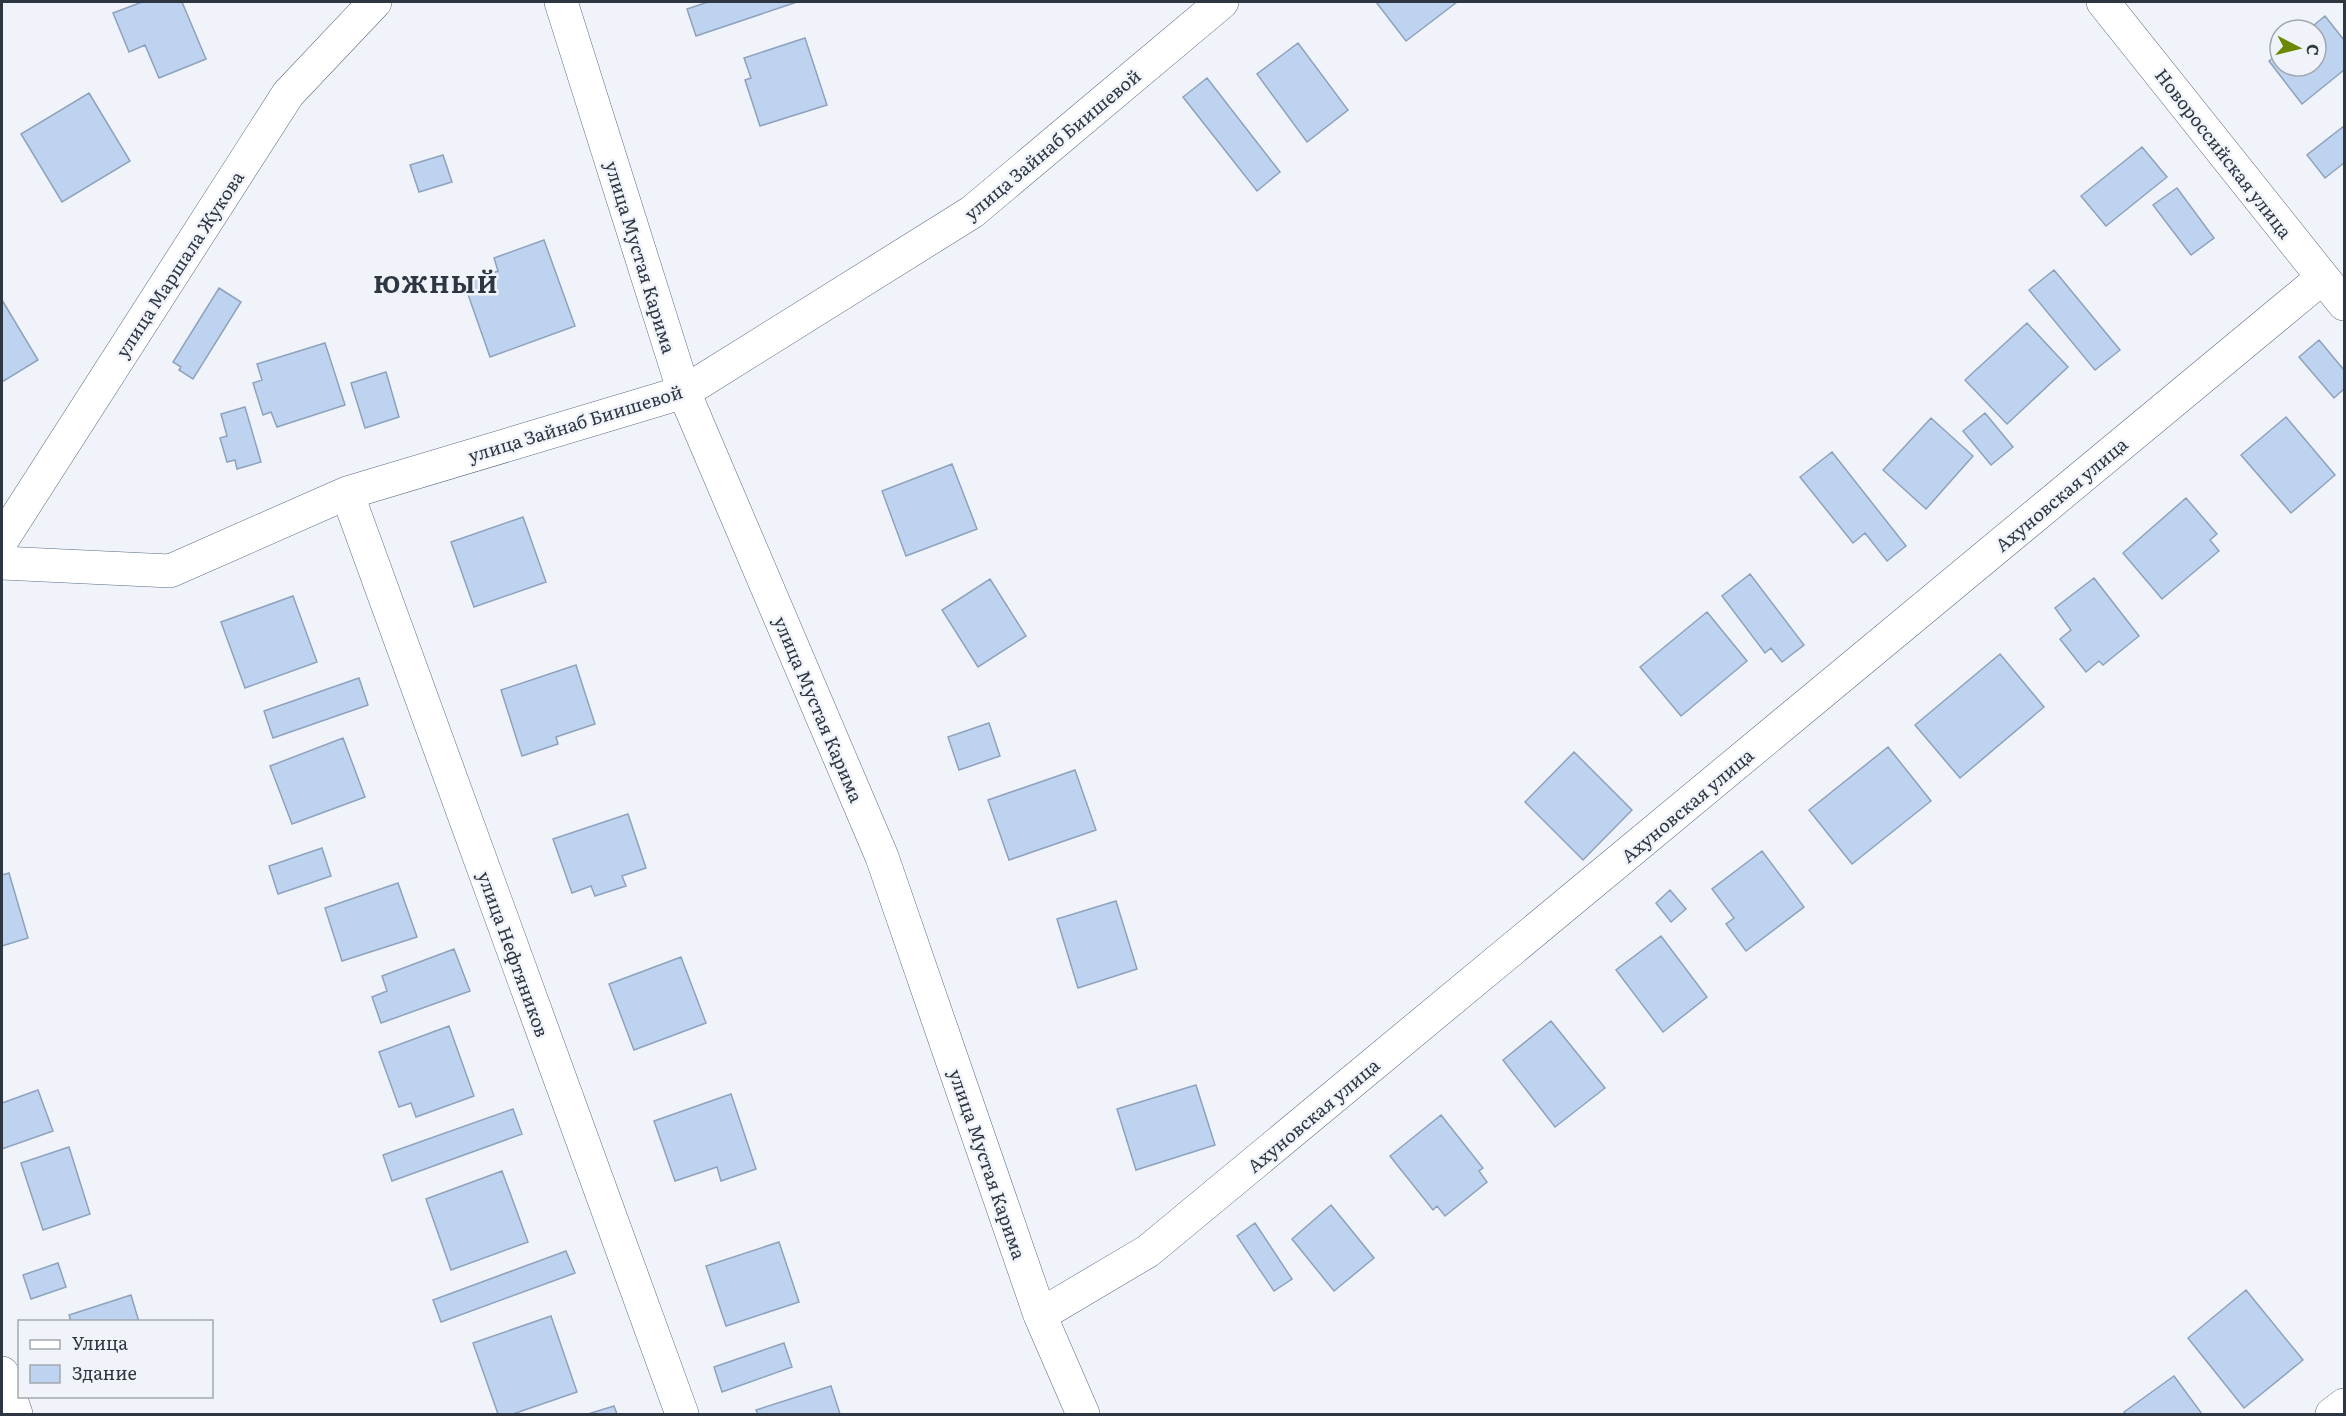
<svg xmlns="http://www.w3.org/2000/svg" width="2346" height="1416" viewBox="0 0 2346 1416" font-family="Literata,serif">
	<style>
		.building { fill: #bed3ef; stroke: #8ea2bd; stroke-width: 1.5 }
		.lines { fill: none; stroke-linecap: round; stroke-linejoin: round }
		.street-casing { stroke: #596b84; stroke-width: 34 }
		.street { stroke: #fff; stroke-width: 33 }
		.labels { text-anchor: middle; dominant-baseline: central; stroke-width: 5; stroke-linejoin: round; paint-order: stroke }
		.street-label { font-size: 18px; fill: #2e3641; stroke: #f0f4fa }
		.district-label { font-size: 24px; font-weight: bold; letter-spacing: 1.5px; fill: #2e3641; stroke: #f0f4fa }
	</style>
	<rect width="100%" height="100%" fill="#f0f4fa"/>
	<!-- building -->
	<path class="building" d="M142,2H182L206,59L159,78L145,45L129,52L113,13Z
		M708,2H797L696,36L687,9Z
		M1376,2H1457L1406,41Z
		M2325,16L2344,40V70L2302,104L2269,61L2280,52V66H2316V30H2308Z
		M805,38L827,105L760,126L745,80L751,78L744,58Z
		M1298,43L1348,110L1307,142L1257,74Z
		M1207,78L1280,172L1257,191L1183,97Z
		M89,93L130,161L62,202L21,134Z
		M2344,126V163L2325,178L2307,155Z
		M2142,147L2167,177L2106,226L2081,196Z
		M443,155L452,182L419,192L410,165Z
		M2177,188L2214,238L2191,255L2153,205Z
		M544,240L575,326L490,357L464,283L498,271L494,258Z
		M2054,270L2120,350L2095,370L2029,290Z
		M219,288L241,302L193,379L179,370L181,367L173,362Z
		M2,300L38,360L2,382Z
		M2027,323L2068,367L2007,424L1965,380Z
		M2319,340L2344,370V389L2334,398L2299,357Z
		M325,343L345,405L277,427L271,412L263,415L253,383L262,380L257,364Z
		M386,372L399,417L365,428L351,383Z
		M245,407L261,462L237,469L235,460L227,462L220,438L227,436L221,414Z
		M1985,413L2013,447L1991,465L1963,431Z
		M2286,417L2335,475L2291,513L2241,455Z
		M1931,418L1973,456L1926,509L1883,470Z
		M1832,452L1906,546L1887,561L1865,533L1853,543L1800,477Z
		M952,464L977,529L906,556L882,491Z
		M2186,498L2217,534L2210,540L2219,551L2162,599L2123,553Z
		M523,517L546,582L474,607L451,542Z
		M1750,574L1804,645L1782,662L1771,648L1765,653L1722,596Z
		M2094,578L2139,636L2103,665L2099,661L2086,672L2060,639L2071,630L2055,608Z
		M990,579L1026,636L978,667L942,610Z
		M293,596L317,662L245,688L221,622Z
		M1707,612L1747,661L1681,716L1640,667Z
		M2000,654L2044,707L1960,778L1915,725Z
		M576,665L595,724L556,737L558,744L522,756L501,690Z
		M359,678L368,705L273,738L264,711Z
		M989,723L1000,756L959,770L948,737Z
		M343,738L365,797L292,824L270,766Z
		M1888,747L1931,801L1852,864L1809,810Z
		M1574,752L1632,810L1583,860L1525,802Z
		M1075,770L1096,830L1009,860L988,800Z
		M628,814L646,868L622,876L626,886L595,896L591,886L572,893L553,839Z
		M322,848L331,876L278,894L269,866Z
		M1762,851L1804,907L1746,951L1726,924L1734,918L1712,889Z
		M9,873L28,938L2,946V875Z
		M398,883L417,937L342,961L325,908Z
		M1670,890L1686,909L1671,922L1656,903Z
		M1116,901L1137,969L1078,988L1057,919Z
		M1661,936L1707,997L1663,1032L1616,970Z
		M454,949L470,991L381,1023L372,997L387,991L382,976Z
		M681,957L706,1023L634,1050L609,984Z
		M1551,1021L1605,1088L1555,1127L1503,1060Z
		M449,1026L474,1096L416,1117L411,1103L399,1107L379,1052Z
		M1196,1085L1215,1145L1136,1170L1117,1109Z
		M38,1090L53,1131L2,1149V1103Z
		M731,1094L756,1169L721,1181L717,1167L675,1181L654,1121Z
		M513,1109L522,1134L392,1181L383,1155Z
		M1441,1115L1483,1168L1479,1171L1487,1182L1445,1216L1437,1206L1433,1210L1390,1156Z
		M69,1147L90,1214L43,1230L21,1163Z
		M502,1171L528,1242L451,1270L426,1199Z
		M1331,1205L1374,1258L1334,1291L1292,1239Z
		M1255,1223L1292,1279L1274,1291L1237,1236Z
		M779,1242L799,1302L726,1326L706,1266Z
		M566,1251L575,1273L441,1322L433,1300Z
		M58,1263L66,1287L31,1299L23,1275Z
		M2246,1290L2303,1360L2244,1408L2188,1338Z
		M131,1295L139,1322H71L69,1315Z
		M551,1316L577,1392L513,1414H498L473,1343Z
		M784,1343L792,1367L722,1392L714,1367Z
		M2174,1376L2202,1414H2126L2124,1412Z
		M831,1386L840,1414H758L756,1410Z
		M614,1406L617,1414H588Z"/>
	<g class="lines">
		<!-- street casing -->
		<g class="street-casing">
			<path id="street" d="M561,2L684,392L882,857L1040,1315L1083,1414
				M2103,2L2344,304
				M347,493L682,1414
				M2,540L288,94L375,2
				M2,563L170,571L347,493L684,392L972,212L1222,2
				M1040,1315L1148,1251L2322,278
				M2,1373L16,1414
				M2332,1414L2344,1405"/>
		</g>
		<!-- street -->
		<use href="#street" class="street"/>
	</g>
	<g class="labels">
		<!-- street labels -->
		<g class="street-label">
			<text transform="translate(1052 144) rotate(-40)">улица Зайнаб Биишевой</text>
			<text transform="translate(2224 153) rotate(52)">Новороссийская улица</text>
			<text transform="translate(641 257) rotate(73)">улица Мустая Карима</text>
			<text transform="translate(179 264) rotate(-57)">улица Маршала Жукова</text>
			<text transform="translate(575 423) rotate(-17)">улица Зайнаб Биишевой</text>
			<text transform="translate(2061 494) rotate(-40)">Ахуновская улица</text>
			<text transform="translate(819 709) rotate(67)">улица Мустая Карима</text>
			<text transform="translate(1687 805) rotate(-40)">Ахуновская улица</text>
			<text transform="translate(514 954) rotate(70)">улица Нефтяников</text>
			<text transform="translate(1313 1115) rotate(-40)">Ахуновская улица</text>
			<text transform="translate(988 1164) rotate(71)">улица Мустая Карима</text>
		</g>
		<!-- district labels -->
		<g class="district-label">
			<text x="436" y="282">ЮЖНЫЙ</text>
		</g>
	</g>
	<!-- border -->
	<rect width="2346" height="1416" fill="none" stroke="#2e3641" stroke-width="6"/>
	<!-- legend -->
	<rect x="18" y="1320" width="195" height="78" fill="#f0f4fa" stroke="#a2a8b0" stroke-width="1.5"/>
	<rect x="30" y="1340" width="30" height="9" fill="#ffffff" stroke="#a2a8b0" stroke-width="1.5"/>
	<text x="72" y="1350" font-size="18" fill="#2e3641">Улица</text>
	<rect x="30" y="1365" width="30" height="18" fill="#bed3ef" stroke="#a2a8b0" stroke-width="1.5"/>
	<text x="72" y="1380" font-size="18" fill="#2e3641">Здание</text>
	<!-- north arrow -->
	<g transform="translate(2298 48) rotate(97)"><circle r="28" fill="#f0f4fa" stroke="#a2a8b0" stroke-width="1.5"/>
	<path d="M0-4.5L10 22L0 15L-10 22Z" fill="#6b8800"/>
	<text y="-9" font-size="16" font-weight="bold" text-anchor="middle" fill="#2e3641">С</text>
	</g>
</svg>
